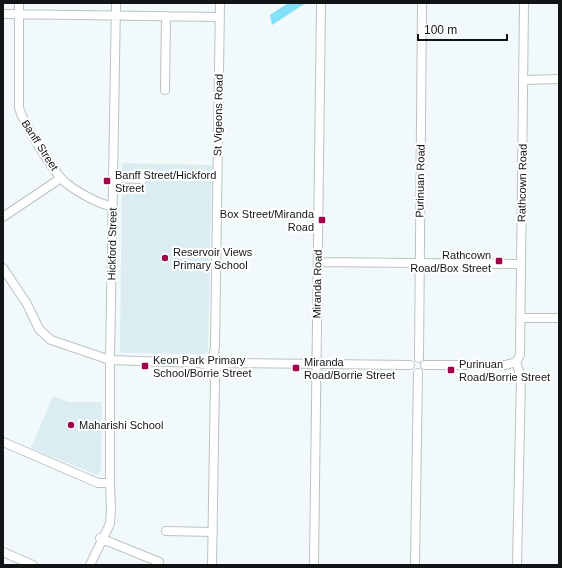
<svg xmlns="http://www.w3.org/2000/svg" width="562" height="568" viewBox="0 0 562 568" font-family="Arial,sans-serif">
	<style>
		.built { fill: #dcedf1 }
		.green { fill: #82e1f6 }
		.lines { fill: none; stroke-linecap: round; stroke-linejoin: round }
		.minor-casing { stroke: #bbc3c5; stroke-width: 10 }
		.minor { stroke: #fff; stroke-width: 8 }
		.poi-dot { fill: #9e034b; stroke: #fff; stroke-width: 1.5 }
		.labels { text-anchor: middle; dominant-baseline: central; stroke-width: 4; stroke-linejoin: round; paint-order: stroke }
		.street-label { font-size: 11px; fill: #121516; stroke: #fff }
		.poi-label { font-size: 11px; fill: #121516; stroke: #fff; text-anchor: start }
	</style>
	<rect width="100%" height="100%" fill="#f1f9fb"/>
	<!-- built -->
	<path class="built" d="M122,163L212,165L208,351L204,354L123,353L120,350Z
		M53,396L68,402H102L101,470L97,475L31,448Z"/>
	<!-- green -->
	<path class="green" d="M288,3H306L272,25L270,15Z"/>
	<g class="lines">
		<!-- minor casing -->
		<g class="minor-casing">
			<path id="minor" d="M19,3V108C24,124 53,172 66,183C76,191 101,206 113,206
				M3,14L220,17
				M523,80L559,79
				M165,90L166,16
				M114,178L143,179
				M3,217L61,178
				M318,262L520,264
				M3,268L27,304L39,329L51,340L110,360L199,363L211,366
				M520,318H559
				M213,358L215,347L220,3
				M419,358L422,3
				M516,362L521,377L517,565
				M425,365H506L516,362L520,355L524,3
				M211,366L215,379L212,565
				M219,366L230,363L410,365
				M3,442L98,483H110
				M166,531L213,532
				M100,538L159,562V565
				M3,552L33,565
				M90,565L110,524L111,510L110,483V360L116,3
				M314,565L321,3
				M415,565L418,373"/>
		</g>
		<!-- minor -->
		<use href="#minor" class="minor"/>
	</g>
	<!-- markers -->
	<g class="poi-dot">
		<rect x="103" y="177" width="8" height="8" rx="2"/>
		<rect x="318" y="216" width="8" height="8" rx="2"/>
		<circle cx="165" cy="258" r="4"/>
		<rect x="495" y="257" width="8" height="8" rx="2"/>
		<rect x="141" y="362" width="8" height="8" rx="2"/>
		<rect x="292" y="364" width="8" height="8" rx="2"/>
		<rect x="447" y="366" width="8" height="8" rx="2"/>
		<circle cx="71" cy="425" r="4"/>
	</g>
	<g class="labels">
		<!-- street labels -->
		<g class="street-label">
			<text transform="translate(218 115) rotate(-89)">St Vigeons Road</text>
			<text transform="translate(40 145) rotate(57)">Banff Street</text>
			<text transform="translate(420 181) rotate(-89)">Purinuan Road</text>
			<text transform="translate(522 183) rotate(-89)">Rathcown Road</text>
			<text transform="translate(112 244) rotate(-89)">Hickford Street</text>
			<text transform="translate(317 284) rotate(-89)">Miranda Road</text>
		</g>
		<!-- poi labels -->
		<g class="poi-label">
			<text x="115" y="175">Banff Street/Hickford<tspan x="115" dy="13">Street</tspan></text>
			<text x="314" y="214" text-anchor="end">Box Street/Miranda<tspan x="314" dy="13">Road</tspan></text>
			<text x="173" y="252">Reservoir Views<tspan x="173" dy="13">Primary School</tspan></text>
			<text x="491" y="255" text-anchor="end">Rathcown<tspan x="491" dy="13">Road/Box Street</tspan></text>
			<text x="153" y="360">Keon Park Primary<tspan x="153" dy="13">School/Borrie Street</tspan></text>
			<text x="304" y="362">Miranda<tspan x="304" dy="13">Road/Borrie Street</tspan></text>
			<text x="459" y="364">Purinuan<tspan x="459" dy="13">Road/Borrie Street</tspan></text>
			<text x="79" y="425">Maharishi School</text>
		</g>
	</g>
	<!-- border -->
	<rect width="562" height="568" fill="none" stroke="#121516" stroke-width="8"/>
	<!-- scale -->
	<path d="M418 34v6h89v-6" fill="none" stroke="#121516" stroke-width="2"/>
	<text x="424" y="34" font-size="12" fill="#121516" stroke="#ffffff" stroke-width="3" paint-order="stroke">100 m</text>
</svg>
